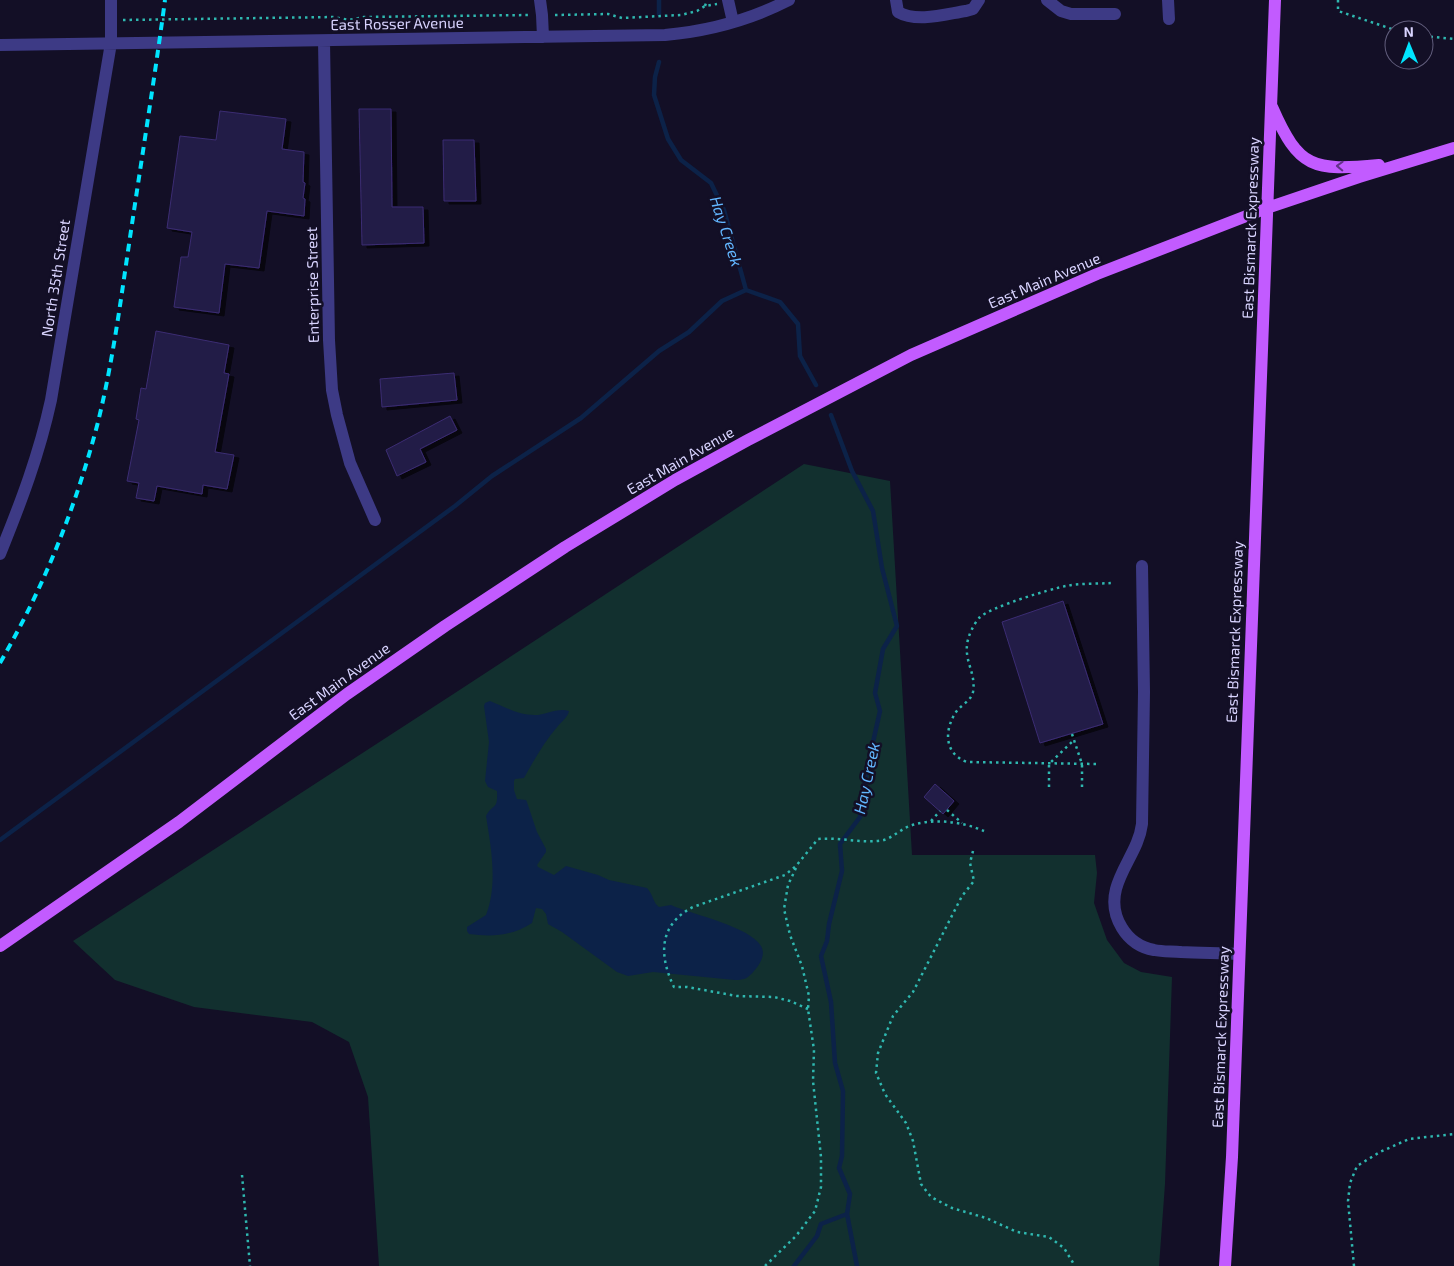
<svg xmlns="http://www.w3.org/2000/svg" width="1454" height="1266" viewBox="0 0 1454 1266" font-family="'Exo 2',sans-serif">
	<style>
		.green { fill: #12302f }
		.water { fill: #0c2248 }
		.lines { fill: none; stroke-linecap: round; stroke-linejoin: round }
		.stream { stroke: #0c2248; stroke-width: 4.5 }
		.building { fill: #241b47; stroke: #3b2d73; filter: url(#shadow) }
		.path { stroke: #2fb8b0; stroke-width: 2.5; stroke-dasharray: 2.5 4; stroke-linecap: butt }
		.minor { stroke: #3d3a85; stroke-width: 12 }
		.major { stroke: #c25bff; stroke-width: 12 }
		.rail { stroke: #00e5ff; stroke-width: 4; stroke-dasharray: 8 6; stroke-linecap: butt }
		.oneway { stroke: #623188 }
		.labels { text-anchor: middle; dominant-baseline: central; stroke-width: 5; stroke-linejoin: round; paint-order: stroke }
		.street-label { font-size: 15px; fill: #d9d4ff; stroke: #130f26 }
		.water-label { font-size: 16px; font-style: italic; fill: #62b6ff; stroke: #130f26 }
	</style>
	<defs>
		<filter id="shadow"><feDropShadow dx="5" dy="3" stdDeviation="0" flood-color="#0009"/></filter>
	</defs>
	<rect width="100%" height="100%" fill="#130f26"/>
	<!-- green -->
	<path class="green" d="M804,464L890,481L912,855H1095L1097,873L1094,903L1107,940L1124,963L1141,972L1172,977L1165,1184L1159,1266H379L368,1097L349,1042L312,1022L194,1007L115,980L73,941L458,691Z"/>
	<!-- water -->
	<path class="water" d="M490,701C505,707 518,715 535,715C545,715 559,707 569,711C568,717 562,721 558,726C544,742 534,760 524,778L515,779L514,781V790L517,799L526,800L527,802L537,832L546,849V852L537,865L538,867L554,875L566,866L598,875L609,880L647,888C653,894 653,903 659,907L671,905C693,915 749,926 761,946C766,955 760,964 754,971C748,978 745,980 735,980L653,972L628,976L617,972L562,932L548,924L546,914L542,909L536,908L532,923C512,936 492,937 469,934L467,931V927L486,915C498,884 491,847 486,816C493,803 498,811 497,791L488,787L485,781L489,742L484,706L485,703Z"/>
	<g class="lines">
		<!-- stream -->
		<path class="stream" d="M659,14V0
			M659,62L655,77L654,95L668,139L681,160L711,183L724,210L746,290L780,302L798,324L800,356L816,385
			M831,415L852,471L873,511L882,568L897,626L883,649L875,693L880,711L867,769L860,817L840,844L842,871L829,924L827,941L821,956L831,1002L835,1063L843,1091L842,1156L839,1168L850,1194L847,1214L857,1266
			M0,840L455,506L492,476L581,418L659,351L689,332L722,301L746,290
			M794,1266L817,1236L821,1224L847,1214"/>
	</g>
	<!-- building -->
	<path class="building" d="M359,109H391L392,207H423L424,243L362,245Z
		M220,111L286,119L282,149L304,152L303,182L305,183L303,198L305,199L304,216L267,211L259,268L225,264L219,313L174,307L181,257H188L192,232L167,228L180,136L216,140Z
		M443,140H474L476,201H444Z
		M156,331L229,345L224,373L229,374L215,452L234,455L227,489L203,485L202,494L157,486L154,501L136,498L139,483L127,481L139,420L136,419L141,388L146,389Z
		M454,373L457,400L382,407L380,379Z
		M450,416L457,430L420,449L426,462L397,476L386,450Z
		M1063,601L1103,724L1040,743L1002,622Z
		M935,784L954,801L943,814L924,797Z"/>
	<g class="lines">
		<!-- path -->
		<path class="path" d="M1338,0V11L1395,30
			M705,6L707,0
			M555,15L608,14L622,18L681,15L697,11L705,6L717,4
			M123,20L334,17L349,20L364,17L530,15
			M1424,36L1454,39
			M1072,734L1082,764V788
			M1096,764L967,762C944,754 944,730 956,712C961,705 971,701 973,692C977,669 958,657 972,629C974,625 977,620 980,617C991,607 1050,589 1066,586C1080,583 1097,584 1111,583
			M1049,787V764L1074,740
			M947,810L962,823
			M931,821L940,811
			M973,851L970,863L974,881L962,896L913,992L893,1016L878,1053L876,1073L885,1094L906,1123L913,1141L921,1184L931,1197L952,1208L986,1218L1017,1232L1049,1237L1064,1248L1075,1266
			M808,1009L790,1001L774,997L737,996L687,987H674C659,956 658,925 693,907L785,875L796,866L818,839C840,837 863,844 884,840C891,838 898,832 905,828C928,817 961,821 984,831
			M242,1175L250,1266
			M765,1266L796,1236L815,1211L821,1187V1157L813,1081L814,1050L808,1009L809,996L802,966L790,935L784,909L788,885L796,868
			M1354,1266L1348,1201L1350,1183L1357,1166L1380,1152L1409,1139L1454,1134"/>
		<!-- minor -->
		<path class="minor" d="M540,0L542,15L543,37
			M728,0L733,22
			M896,0L898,12C917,23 946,14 966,11L973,9L979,0
			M1047,0L1061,11L1071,14H1115
			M1168,0L1169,19
			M324,41L329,340L332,390L337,415L350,463L375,520
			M0,45L665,35C708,31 750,20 789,0
			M0,554C21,502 39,455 51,400L111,43V0
			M1142,566L1144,692L1142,824C1139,848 1122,866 1116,889C1109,916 1126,945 1154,950C1163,952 1173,951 1181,952C1201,953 1220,953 1239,954"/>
		<!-- major -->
		<path class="major" d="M1272,107C1299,169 1313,171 1379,165
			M0,946L179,822L347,694L445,626L565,547L675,480L748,440L911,355L1097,274L1267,208L1359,177L1454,148
			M1225,1266L1232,1157L1275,0"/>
		<!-- rail -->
		<path class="rail" d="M0,663C44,587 76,507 98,422C114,357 122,290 132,224C143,150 155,75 165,0"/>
	</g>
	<!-- one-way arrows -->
	<defs><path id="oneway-chevron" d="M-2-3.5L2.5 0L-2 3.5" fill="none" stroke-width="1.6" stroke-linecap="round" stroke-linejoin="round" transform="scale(1.25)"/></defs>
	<use class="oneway" href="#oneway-chevron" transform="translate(1340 166) rotate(-178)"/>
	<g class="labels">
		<!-- street labels -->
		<g class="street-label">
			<text transform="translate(397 23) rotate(-1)">East Rosser Avenue</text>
			<text transform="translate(1250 228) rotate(-88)">East Bismarck Expressway</text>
			<text transform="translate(55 278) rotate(-81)">North 35th Street</text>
			<text transform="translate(1044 280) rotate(-23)">East Main Avenue</text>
			<text transform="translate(312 285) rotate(-91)">Enterprise Street</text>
			<text transform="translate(680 460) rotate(-30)">East Main Avenue</text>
			<text transform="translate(1234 632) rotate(-88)">East Bismarck Expressway</text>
			<text transform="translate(339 681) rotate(-36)">East Main Avenue</text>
			<text transform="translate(1220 1037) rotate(-88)">East Bismarck Expressway</text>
		</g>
		<!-- water labels -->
		<g class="water-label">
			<text transform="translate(727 231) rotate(72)">Hay Creek</text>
			<text transform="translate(866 778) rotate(-78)">Hay Creek</text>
		</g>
	</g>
	<!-- north arrow -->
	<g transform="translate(1409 45) rotate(359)"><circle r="24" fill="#130f26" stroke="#625e7d"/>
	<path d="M0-4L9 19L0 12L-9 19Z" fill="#00e5ff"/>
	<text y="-8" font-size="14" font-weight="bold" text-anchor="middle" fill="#d9d4ff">N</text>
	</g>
</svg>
